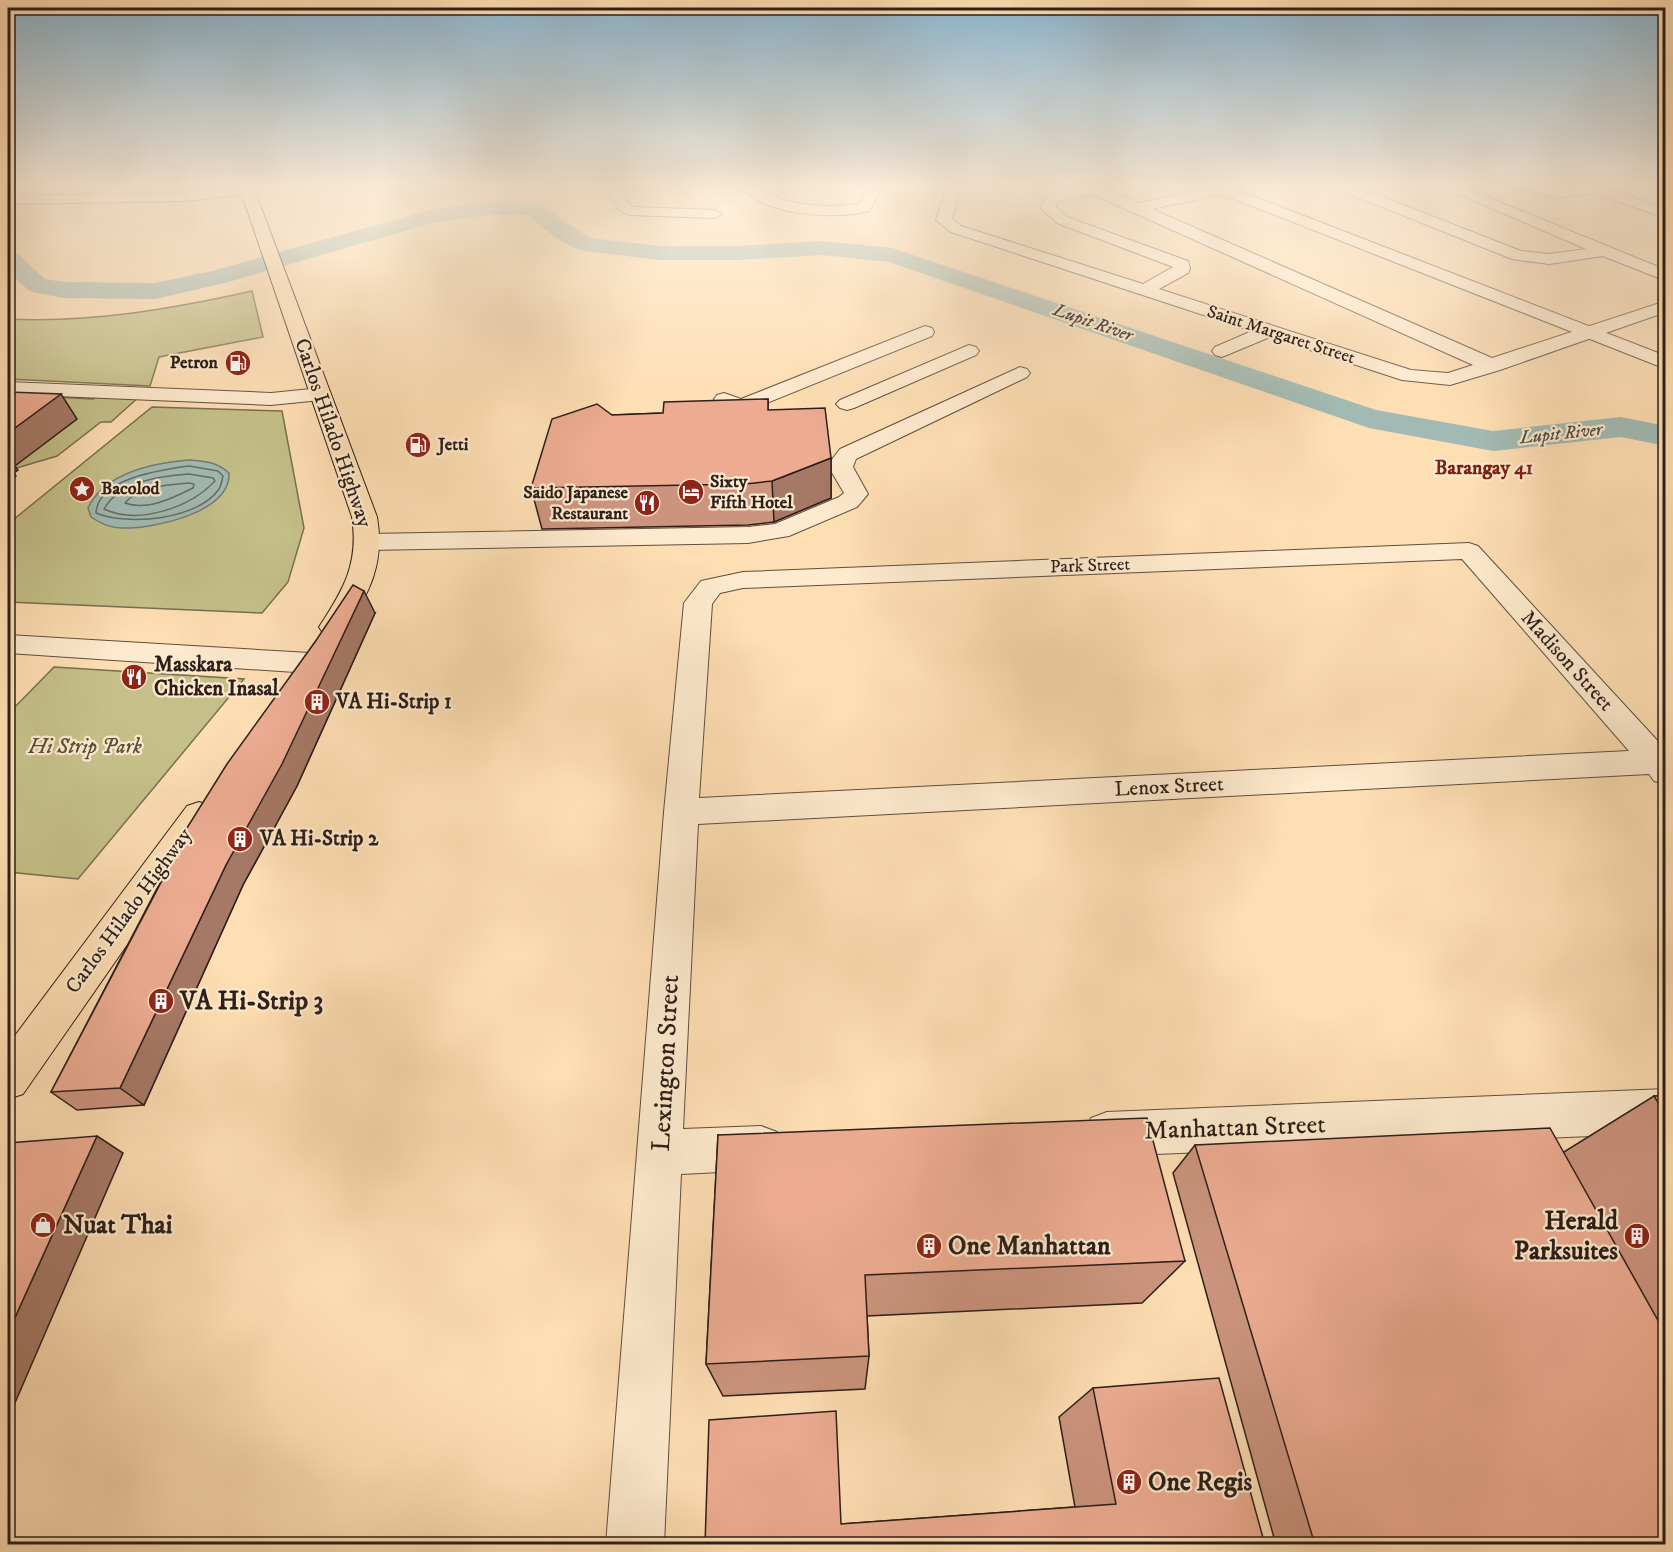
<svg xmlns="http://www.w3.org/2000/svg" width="1673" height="1552" viewBox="0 0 1673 1552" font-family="'IM FELL DW Pica',serif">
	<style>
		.green { fill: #c5c089; stroke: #786f50; stroke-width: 1.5 }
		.water { fill: #a1bbb4; stroke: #727c76; stroke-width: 1.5 }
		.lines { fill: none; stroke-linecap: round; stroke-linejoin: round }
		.shore { stroke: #666c66; stroke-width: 1.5 }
		.river { fill: #a1bbb4; fill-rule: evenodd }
		.minor-casing { stroke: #604e3f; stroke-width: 2 }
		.tertiary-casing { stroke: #604e3f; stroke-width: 2 }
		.primary-casing { stroke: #2c1e18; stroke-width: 2 }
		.minor { fill: #feeace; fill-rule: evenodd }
		.tertiary { fill: #feeace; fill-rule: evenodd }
		.primary { fill: #fedeb3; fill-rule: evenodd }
		.wall { fill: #cc947e; stroke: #2c1e18; stroke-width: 1.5 }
		.shaded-wall { fill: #a67866; stroke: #2c1e18; stroke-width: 1.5 }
		.building { fill: #edac92; stroke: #2c1e18; stroke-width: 1.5 }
		.labels { text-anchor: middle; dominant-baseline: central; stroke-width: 4.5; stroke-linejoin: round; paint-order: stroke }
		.far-water-label { font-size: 18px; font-style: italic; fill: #4f4d47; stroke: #feeace }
		.far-street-label { font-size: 18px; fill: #2c1e18; stroke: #feeace }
		.far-poi-label { font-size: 18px; font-weight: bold; fill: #2c1e18; stroke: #feeace; text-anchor: start }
		.far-quarter-label { font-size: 20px; font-weight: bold; fill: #7a1f14; stroke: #feeace }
		.street-label { font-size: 21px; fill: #2c1e18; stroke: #feeace }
		.poi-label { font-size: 21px; font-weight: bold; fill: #2c1e18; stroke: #feeace; text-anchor: start }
		.park-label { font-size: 21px; font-style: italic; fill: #5a4f3a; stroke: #feeace }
		.near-poi-label { font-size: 26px; font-weight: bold; fill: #2c1e18; stroke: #feeace; text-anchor: start }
		.near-street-label { font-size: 26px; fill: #2c1e18; stroke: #feeace }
	</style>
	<rect width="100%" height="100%" fill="#fedeb3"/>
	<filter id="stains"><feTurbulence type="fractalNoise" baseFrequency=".00333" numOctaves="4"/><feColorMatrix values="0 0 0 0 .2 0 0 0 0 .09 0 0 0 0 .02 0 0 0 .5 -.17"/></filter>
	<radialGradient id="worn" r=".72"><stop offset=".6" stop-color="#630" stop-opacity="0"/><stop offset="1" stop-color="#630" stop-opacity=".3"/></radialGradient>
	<!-- green -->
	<path class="green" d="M252,291L263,337L159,357L150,386L8,379V319C91,323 171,309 252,291Z
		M99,394L140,396L111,422H101L57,456L10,470L8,395L93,399Z
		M152,407L282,411L304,528L288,582L262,613L8,602V524Z
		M54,667L244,679L78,879L8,872V714Z"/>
	<!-- water -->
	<path class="water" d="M189,460C205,461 217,462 229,473C231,513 152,529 122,528C110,528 101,524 91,517L88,508C105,472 153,463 189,460Z"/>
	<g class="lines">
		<!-- shore -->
		<path class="shore" d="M189,466L218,471L223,476C222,480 221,486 219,489C198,520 127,526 96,513C98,478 161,470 189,466Z
			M189,474L213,478L215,481C190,508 138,525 104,509C120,481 160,476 189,474Z
			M189,483L194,484L193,488C173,498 147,511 125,503C139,486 168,485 189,483Z"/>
		<!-- river -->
		<path class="river" d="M489,201L542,203L563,221L591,238L658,246H737L822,241L892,248L1376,410L1493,431L1621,417L1666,426V446L1621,437L1493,451L1369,428L889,262L822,255L737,260H658L585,251C563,246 545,229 528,215H489L432,223L225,283L155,299L64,298L37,293L28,290L8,271V251L17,253L45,279L64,282L155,283L212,271L430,210Z"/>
		<!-- minor casing -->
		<g class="minor-casing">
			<path id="minor" d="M244,186L253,187L255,190L248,194L184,201L8,204V196L184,193Z
				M608,186H622L627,201L633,207L715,210L722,214L715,218L630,215C616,212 612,199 608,186Z
				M740,186C761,186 769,196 788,201C811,207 836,207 859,204L869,186H883L869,211C834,220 765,216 740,186Z
				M947,186H961L952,219L961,226L1143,284L1173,267L1057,223L1041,208L1045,197L1076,188L1075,186H1100L1139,203L1220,186H1248L1241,190L1152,209L1492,358L1666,301V312L1500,370L1450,385L1402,380L1270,337L1222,357L1215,355L1212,351L1215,347L1252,331L951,232L936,220ZM1092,194L1473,365L1448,373L1411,370L1159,289L1188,273L1190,269L1188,261L1067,217L1056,207L1057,202Z
				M1335,186H1355L1521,251L1549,254L1586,249L1440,186H1460L1666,270V281L1603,256L1549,264L1512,259L1337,189Z
				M1518,186H1543L1556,190L1601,186L1603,189L1596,193L1556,198L1520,189Z
				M925,326L932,328L934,332L932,336L747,411C736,414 721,409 714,399L717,395L724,393L741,399Z
				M969,345L976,347L979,351L976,355L854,408L847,410L840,408L836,404L840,400Z
				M1020,367L1027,369L1030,373L1027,377L856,459L853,467L868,494L857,507L789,536L748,543L368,550L359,547L355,542L359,537L368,534L748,527L775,524L839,497L844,493L831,471L830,462L840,449Z
				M1469,543L1478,546L1666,750V784L1654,781L1649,774L698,824L683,1129L761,1126L777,1132L783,1148L777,1164L761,1170L681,1174L664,1544H606L664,812L684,603L701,581L743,572ZM1462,559L1629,751L699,798L712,604L720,593L743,588Z
				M1666,1089V1133L1107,1156L1091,1150L1085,1134L1091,1118L1107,1112Z"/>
		</g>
		<!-- tertiary casing -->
		<g class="tertiary-casing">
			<path id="tertiary" d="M1207,186H1227L1666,356V369L1209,189Z
				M1580,186H1601L1666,209V218L1582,189Z
				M8,382L271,393L321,388L328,390L331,394L328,398L321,400L271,405L8,394Z
				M8,635L310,653L320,656L325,663L320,670L310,673L8,653Z"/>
		</g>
		<!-- primary casing -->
		<g class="primary-casing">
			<path id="primary" d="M239,186H253L377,517C385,565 369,594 343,633L333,636L323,633L319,627C344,589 359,563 352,517Z
				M199,802L211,806L216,815L211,824L23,1094L8,1099V1045L187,806Z"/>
		</g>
		<!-- minor -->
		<use href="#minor" class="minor"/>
		<!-- tertiary -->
		<use href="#tertiary" class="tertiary"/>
		<!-- primary -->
		<use href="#primary" class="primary"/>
	</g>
	<!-- wall -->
	<path class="wall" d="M768,399V410L831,458V498L774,522L748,525L542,529L531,488L612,415L663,413Z
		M375,613L297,786L243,885L144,1105L77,1110L51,1092L164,875L160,871L315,642Z
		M1654,1096H1665V1319H1657L1665,1545H1276L1173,1173L1195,1145L1564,1152Z
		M718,1135L1185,1261L1142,1303L867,1316L869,1356L865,1389L723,1396L706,1364Z
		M1093,1388L1265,1545H705L841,1524L1075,1507L1059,1417Z"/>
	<!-- shaded-wall -->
	<path class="shaded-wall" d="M61,394L77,419L15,466L18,470L14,473L16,476L8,483V433Z
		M831,458V498L774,522L772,481Z
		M364,591L375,613L297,786L243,885L144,1105L120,1088L226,865Z
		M97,1136L123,1153L8,1419V1333Z"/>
	<!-- building -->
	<path class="building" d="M8,392L61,394L8,433Z
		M768,399V410L825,408L831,458L772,481L745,484L531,488L552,419L597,404L612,415L663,413L664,402Z
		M353,585L364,591L282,764L226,865L120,1088L51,1092L167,871H160L227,764L315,642Z
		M1654,1096H1665V1114Z
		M1147,1118L1185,1261L865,1275L869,1356L706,1364L718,1135Z
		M1550,1128L1665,1333V1545H1315L1195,1145Z
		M97,1136L8,1333V1143Z
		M1219,1378L1265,1545H705L709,1420L836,1411L841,1524L1116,1504L1093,1388Z"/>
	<!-- sky -->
	<linearGradient id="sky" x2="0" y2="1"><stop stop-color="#8bb7d3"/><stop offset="0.46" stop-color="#fff0dd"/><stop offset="1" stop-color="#fff0dd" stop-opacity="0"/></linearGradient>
	<rect width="1673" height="404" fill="url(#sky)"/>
	<!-- icons -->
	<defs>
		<g id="fuel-disc" transform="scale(1.35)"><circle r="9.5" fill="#8f2418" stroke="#feeace"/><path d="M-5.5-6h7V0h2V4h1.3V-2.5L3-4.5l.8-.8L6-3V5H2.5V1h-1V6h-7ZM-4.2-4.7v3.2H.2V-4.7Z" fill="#fff"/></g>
		<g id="sight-disc" transform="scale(1.35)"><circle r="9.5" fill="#8f2418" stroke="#feeace"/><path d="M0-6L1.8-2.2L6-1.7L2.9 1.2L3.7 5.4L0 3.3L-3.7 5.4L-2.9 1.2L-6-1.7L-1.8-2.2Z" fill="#fff"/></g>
		<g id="hotel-disc" transform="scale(1.35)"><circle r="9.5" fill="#8f2418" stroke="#feeace"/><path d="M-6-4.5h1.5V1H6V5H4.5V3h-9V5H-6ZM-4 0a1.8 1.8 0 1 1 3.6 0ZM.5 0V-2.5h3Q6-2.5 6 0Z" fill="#fff"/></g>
		<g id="restaurant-disc" transform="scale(1.35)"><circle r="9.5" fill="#8f2418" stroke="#feeace"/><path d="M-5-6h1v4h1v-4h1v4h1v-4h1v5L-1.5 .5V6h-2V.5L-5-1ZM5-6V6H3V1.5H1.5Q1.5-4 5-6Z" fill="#fff"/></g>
		<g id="building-disc" transform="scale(1.35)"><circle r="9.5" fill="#8f2418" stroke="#feeace"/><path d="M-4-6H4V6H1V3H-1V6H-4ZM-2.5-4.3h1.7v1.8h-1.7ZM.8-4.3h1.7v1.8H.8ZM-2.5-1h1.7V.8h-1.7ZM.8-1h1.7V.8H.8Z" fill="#fff"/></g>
		<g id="shop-disc" transform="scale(1.35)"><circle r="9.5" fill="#8f2418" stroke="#feeace"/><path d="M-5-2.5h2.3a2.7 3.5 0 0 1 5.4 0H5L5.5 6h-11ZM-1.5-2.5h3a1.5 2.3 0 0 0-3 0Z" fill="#fff"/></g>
	</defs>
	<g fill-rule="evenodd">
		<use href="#fuel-disc" x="238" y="363"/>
		<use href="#fuel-disc" x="418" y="445"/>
		<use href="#sight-disc" x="82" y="489"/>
		<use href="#hotel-disc" x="691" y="492"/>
		<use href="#restaurant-disc" x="647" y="503"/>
		<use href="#restaurant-disc" x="134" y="677"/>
		<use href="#building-disc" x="317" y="702"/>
		<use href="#building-disc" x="240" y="839"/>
		<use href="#building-disc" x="161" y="1001"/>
		<use href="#shop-disc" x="43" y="1225"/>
		<use href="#building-disc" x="1637" y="1236"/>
		<use href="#building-disc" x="929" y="1246"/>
		<use href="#building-disc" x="1129" y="1482"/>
	</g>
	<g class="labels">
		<!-- far-water labels -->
		<g class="far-water-label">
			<text transform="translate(1093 323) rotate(19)">Lupit River</text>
			<text transform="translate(1561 434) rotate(-6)">Lupit River</text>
		</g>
		<!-- far-street labels -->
		<g class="far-street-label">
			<text transform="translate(1281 335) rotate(18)">Saint Margaret Street</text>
			<text transform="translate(1090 566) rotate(-2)">Park Street</text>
		</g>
		<!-- far-poi labels -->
		<g class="far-poi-label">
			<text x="218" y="363" text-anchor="end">Petron</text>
			<text x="438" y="445">Jetti</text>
			<text x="710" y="482">Sixty<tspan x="710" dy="21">Fifth Hotel</tspan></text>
			<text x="101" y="489">Bacolod</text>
			<text x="628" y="493" text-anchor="end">Saido Japanese<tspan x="628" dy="21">Restaurant</tspan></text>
		</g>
		<!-- far-quarter labels -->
		<g class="far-quarter-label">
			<text x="1484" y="468">Barangay 41</text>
		</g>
		<!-- street labels -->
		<g class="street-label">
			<text transform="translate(333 433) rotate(71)">Carlos Hilado Highway</text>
			<text transform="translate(1567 661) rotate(48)">Madison Street</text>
			<text transform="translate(1169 787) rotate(-3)">Lenox Street</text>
			<text transform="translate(129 911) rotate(-54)">Carlos Hilado Highway</text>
		</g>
		<!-- poi labels -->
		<g class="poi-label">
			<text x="154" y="665">Masskara<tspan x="154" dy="24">Chicken Inasal</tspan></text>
			<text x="336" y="702">VA Hi-Strip 1</text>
			<text x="260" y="839">VA Hi-Strip 2</text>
		</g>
		<!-- park labels -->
		<g class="park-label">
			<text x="85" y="747">Hi Strip Park</text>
		</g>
		<!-- near-poi labels -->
		<g class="near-poi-label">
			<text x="180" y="1001">VA Hi-Strip 3</text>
			<text x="1618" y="1221" text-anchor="end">Herald<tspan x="1618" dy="30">Parksuites</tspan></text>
			<text x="63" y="1225">Nuat Thai</text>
			<text x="948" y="1246">One Manhattan</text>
			<text x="1148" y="1482">One Regis</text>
		</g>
		<!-- near-street labels -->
		<g class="near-street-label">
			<text transform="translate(666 1063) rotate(-87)">Lexington Street</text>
			<text transform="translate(1235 1128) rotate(-2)">Manhattan Street</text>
		</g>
	</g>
	<!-- margin -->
	<rect width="1673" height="1552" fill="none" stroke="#fedeb3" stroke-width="30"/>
	<rect x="9" y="9" width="1655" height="1534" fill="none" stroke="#2c1e18" stroke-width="3"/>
	<rect x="15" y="15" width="1643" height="1522" fill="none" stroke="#2c1e18" stroke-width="1.5"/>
	<rect width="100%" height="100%" filter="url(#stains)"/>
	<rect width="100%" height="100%" fill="url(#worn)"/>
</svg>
